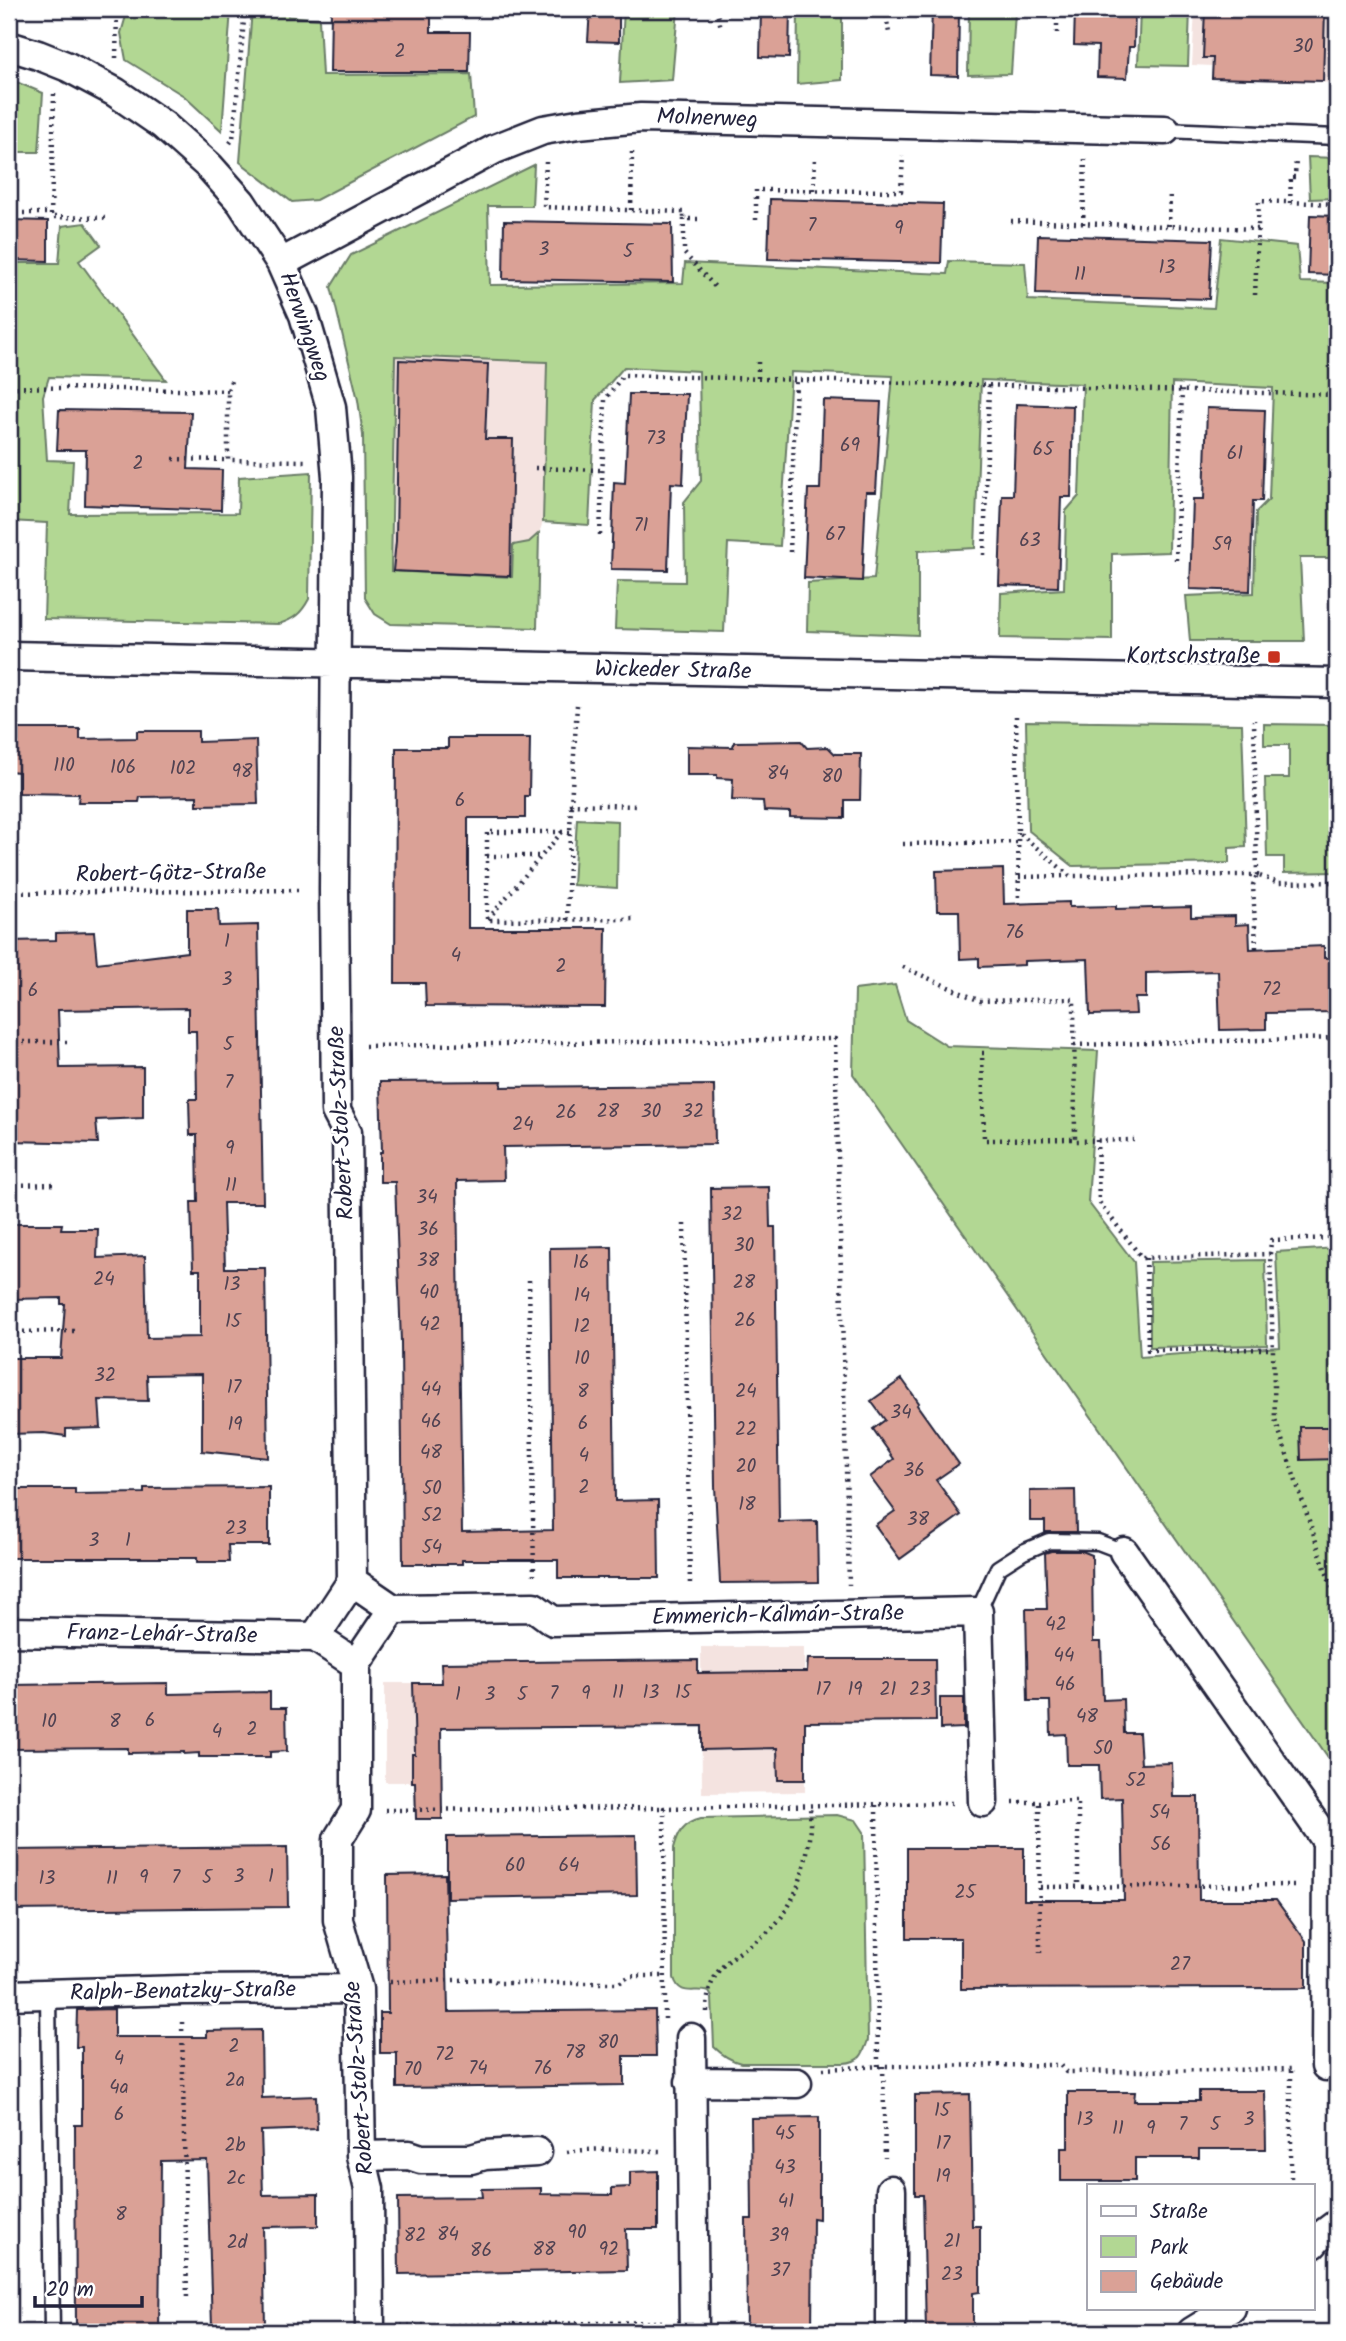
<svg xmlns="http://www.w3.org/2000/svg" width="1346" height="2341" viewBox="0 0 1346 2341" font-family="Kalam,sans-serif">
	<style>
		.built { fill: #f4e3e0 }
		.green { fill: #b2d793; stroke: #6a7c67; stroke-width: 2 }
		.building { fill: #daa196; stroke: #22223b; stroke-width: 2 }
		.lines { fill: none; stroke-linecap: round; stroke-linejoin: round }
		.lane-casing { stroke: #22223b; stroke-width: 19 }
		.street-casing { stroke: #22223b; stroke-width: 33 }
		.path { stroke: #22223b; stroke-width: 4.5; stroke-dasharray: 2 5; stroke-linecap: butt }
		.lane { stroke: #fff; stroke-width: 14 }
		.street { stroke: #fff; stroke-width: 28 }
		.poi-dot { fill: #c8321e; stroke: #fff; stroke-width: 2.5 }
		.labels { text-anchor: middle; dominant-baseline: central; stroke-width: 5; stroke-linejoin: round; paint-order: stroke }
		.number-label { font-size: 19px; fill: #504252 }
		.street-label { font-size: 23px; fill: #22223b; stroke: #fff }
		.poi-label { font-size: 23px; fill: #22223b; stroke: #fff; text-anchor: end }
	</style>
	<rect width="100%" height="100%" fill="#fff"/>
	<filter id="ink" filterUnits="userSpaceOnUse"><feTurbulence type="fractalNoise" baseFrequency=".0143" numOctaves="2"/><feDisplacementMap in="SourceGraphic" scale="14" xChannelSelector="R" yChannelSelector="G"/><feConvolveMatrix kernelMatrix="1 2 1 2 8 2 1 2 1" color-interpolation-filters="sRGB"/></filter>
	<g filter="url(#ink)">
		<!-- built -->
		<path class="built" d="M1195,9H1337V83L1212,78V66L1192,65Z
			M395,356L547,361L543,522L539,533L529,542L512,577L391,571L394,518Z
			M701,1647H804L805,1792L702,1793Z
			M385,1683H442L441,1782H385Z"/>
		<!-- green -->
		<path class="green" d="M128,9H231L222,131L184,96L126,60L121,33Z
			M252,9H288V16L319,19L322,75L471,74L474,117L316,200L292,202L240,162Z
			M624,9H678L672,80L620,83Z
			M798,9H842V80L797,84Z
			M969,9H1050L1015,12L1011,74L968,75Z
			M1140,9H1190L1188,66L1138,65Z
			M9,79L43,93L39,152H9Z
			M1308,157L1337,158V198L1310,199Z
			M534,165L532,206H488L490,285L683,283L685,263L947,274L949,261L1025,263L1028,300L1214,308L1221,238L1297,246L1300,282L1337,283V558H1300L1304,641H1190L1186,596L1254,593L1256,512L1269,499L1273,388L1172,383L1169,552L1112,554V640L1000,638L1001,593L1064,589L1066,511L1079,496L1083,384L981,380L975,548L918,551V635L807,631L808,583L874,579L893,376L791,372L780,546L728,543L724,632L615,629L617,581L685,582L684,502L701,481L699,371L624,367L595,400L589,525L543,522L547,362L395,356L391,571L512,577L513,545L529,542L539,533L537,628L391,624L375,614L365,598L363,435L358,400L331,287L351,255Z
			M85,223L101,245L79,261L166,380L49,377L43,396L47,460L73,461L70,514L238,513L239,477L311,472L309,599C301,614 294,619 279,624L44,619L47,523L9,521V263H59L62,226Z
			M1026,721L1242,724L1246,847L1229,848V863L1073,866L1028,830Z
			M1264,724L1337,725V872L1284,873V857H1267L1265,778H1289V745H1264Z
			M577,819L618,821L617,888L573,885Z
			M895,985L906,1020L947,1046L1098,1051L1088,1202L1134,1262L1140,1357L1280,1347L1276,1252L1337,1248V1770L853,1074L855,990Z
			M1265,1260L1267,1345L1150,1347V1262Z
			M837,1815L856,1820L864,1832L868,2040C863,2055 860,2062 844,2063H741C729,2060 722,2055 714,2047L712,1997L709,1992C695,1987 680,1998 674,1978V1848C678,1832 684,1822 701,1818Z"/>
		<!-- building -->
		<path class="building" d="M331,9H431V32H470L469,72H330Z
			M590,9H619V42L588,41Z
			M761,9H790L789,58L760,57Z
			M932,9H959L958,76L930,75Z
			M1075,9H1135L1134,47H1129L1127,78L1097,77L1098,46L1074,45Z
			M1205,9H1325L1323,81L1212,78L1213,58H1203Z
			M770,199L943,204L941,263L768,259Z
			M1310,215L1337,216V275L1308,274Z
			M9,220L48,221V261L9,260Z
			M504,221L672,224L673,282L503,279Z
			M1038,235L1212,240L1209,299L1036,294Z
			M399,360L488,364L485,439H513L510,576L393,571L396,541Z
			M629,394H687L683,484L671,483L668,570L611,569L614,482L625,483Z
			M823,400L881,402L876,492H866L862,581L804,578L808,489H820Z
			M1016,404L1073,406L1071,497H1061L1058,587L999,585L1002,495H1013Z
			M1207,408L1265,410L1262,501H1253L1250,591L1190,589L1193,499H1204Z
			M59,410L191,412L188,469L222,470L221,510L85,505L86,450H57Z
			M18,729H80V739L137,738V731H198V742L256,740L258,804L197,805V796L140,797L139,802H78L79,794L19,793V772L9,771V741H18Z
			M448,738H530L529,796H525V818H468V928H606L605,1007L426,1006L425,983H395L396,748H448Z
			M801,741L807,748L828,747L835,754H861L860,800H845V818L790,817V812L764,811L763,801L732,800L733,779L717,778V775H687V746L733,747L734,742Z
			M1003,869L1004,904L1069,902V907L1116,906V909L1191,907V917L1235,916V925L1249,924L1250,949L1324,946V958L1337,957V1012L1266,1013V1029L1220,1030L1218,971L1146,973V998H1135L1136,1014L1090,1015L1088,959L1024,961V965L979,967V958L960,959L959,911H937L936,871Z
			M187,909H218L219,926L258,925L263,1203H223L225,1268H265L268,1458L202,1451V1374L147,1375L148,1401L99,1400L101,1428L66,1429V1436L44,1433L9,1434V1358H61L65,1304H61V1298L9,1299V1224H62L61,1229H98L97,1258L145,1256L147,1338L200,1337V1270H193L191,1202H198L197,1135H190L189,1099H197L196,1031H188V1008L58,1010L60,1068L143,1067V1118L96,1120L98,1143L9,1141V941L56,940V933L94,932L97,963L187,952Z
			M502,1081L501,1087L714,1085L715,1144L503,1147L504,1180L457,1181L462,1532L553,1530L550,1248L612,1247L615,1501L658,1500L659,1578H558V1560H462V1564H403L401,1342L395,1182H380V1152H382L380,1082Z
			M769,1187L770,1227H775L779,1522L817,1521L818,1582L720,1583L715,1486L711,1188Z
			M902,1379L919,1403L917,1405L959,1464L936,1480L961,1515L900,1559L875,1525L895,1511L870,1477L894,1459L873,1429L885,1420L871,1401Z
			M1300,1427H1337V1459L1301,1460Z
			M269,1487V1545H228L229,1562H197V1558H9V1489H75V1494L144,1493V1488Z
			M1075,1490L1076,1532H1045V1521H1030V1491Z
			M1051,1551H1082L1092,1555L1093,1642H1101L1103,1700L1123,1699L1124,1733H1139L1141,1764L1172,1763L1173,1797H1198L1199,1900H1276L1306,1941V1988L961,1989V1938H907V1848H1024V1900H1124L1122,1798L1100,1799L1099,1765H1067L1066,1734L1051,1735L1050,1701H1028L1026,1609H1047L1045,1553Z
			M808,1659H935L936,1721L805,1722V1780H778L777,1748L702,1750V1726L441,1728L442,1819H416L415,1782H412V1754H415L413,1683H442L441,1663L698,1660V1673L777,1672H807Z
			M168,1683V1694L270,1692V1708H286L287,1751L270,1752V1757H199V1753L184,1754V1752L128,1753V1748L9,1749V1685Z
			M940,1698H964V1728L940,1729Z
			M636,1835L637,1895L447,1898V1837Z
			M287,1847L288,1907L9,1910V1850Z
			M445,1874L448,2012L655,2010L656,2056H624V2085L397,2088V2053H380V2013H388L387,1875Z
			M114,2009V2037H207V2031L261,2030L262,2098L316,2096L317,2129L261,2131L263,2195L318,2194V2226L263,2227L265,2326L212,2327L207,2160L161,2161L159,2332H76L75,2125H82V2047H76L77,2010Z
			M1199,2091H1265L1266,2149H1199V2158H1135V2181H1061V2148H1068V2092H1135L1134,2101H1199Z
			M970,2094L972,2226H980V2292L973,2293V2332H926L923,2195H915V2095Z
			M819,2117V2219L813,2218L812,2332H747L746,2219H752L751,2118Z
			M658,2171V2229H626L627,2270L399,2274L398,2198L482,2197L481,2189L541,2188V2194L612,2195V2188L630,2187V2172Z"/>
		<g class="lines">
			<!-- lane casing -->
			<g class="lane-casing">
				<path id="lane" d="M1165,130L1337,137
					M978,1612L998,1568L1023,1552L1049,1541L1098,1542L1124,1552
					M48,1994L52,2332"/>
			</g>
			<!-- street casing -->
			<g class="street-casing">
				<path id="street" d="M9,46L38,55L68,67L115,92L163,125L209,166L241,202L281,263L304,315L331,407L337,477L334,890L336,1111L347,1132L352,1581L315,1637L356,1664
					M281,263L495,149L543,130L578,124L641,118L1165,130
					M9,656L1337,683
					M1124,1552L1327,1841L1326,2066
					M352,1581L393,1609L356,1664V1810L338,1839V1920L358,1989L361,2156L369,2189L370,2332
					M393,1609L534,1607L553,1621L978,1612L983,1802
					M9,1632L315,1637
					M9,1995L183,1990L358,1989
					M691,2038L694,2332
					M690,2082L797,2083
					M361,2156L409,2155L421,2159H471L485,2155L537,2152
					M891,2190V2332
					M1313,2244L1317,2239L1337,2224
					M1192,2332L1231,2308"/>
			</g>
			<!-- path -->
			<path class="path" d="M716,9L721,27
				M885,9L889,33
				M548,11V9
				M1057,33V9
				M116,58L117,9
				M54,94L51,217L105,218
				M230,143L233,139L245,9
				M546,162L544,207L684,212V219
				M814,190L815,155
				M1290,203L1291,177H1295L1296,159
				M631,210L632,151
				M9,213H51
				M698,219H684V253L716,288
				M756,220V190L901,191L903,156
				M1011,221L1258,229
				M1083,224L1085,158
				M1169,226L1170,192
				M1255,295L1259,201L1337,204
				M758,378V358
				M231,381L228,391V460L306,461
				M9,387L228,391
				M173,459L228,460
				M535,468L602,470
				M600,535L605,400L623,375L1337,395
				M790,552L796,380
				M984,555L989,385
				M1176,560L1182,390
				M577,705L571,804L637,806
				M1016,716L1018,832L1070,876L1257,875L1254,720
				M562,832L487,920L636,919
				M1018,832L1019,904
				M903,844L1018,842
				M487,856H542
				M1019,877L1069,876
				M9,893L302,890
				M487,919V832H570
				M567,920L571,804
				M1256,948L1253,885L1257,875L1279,883L1337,882
				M903,967L980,1001L1074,999L1075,1141L1134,1140
				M9,1042H72
				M1074,1045L1337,1038
				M365,1046L835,1039L849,1585
				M984,1053H982L984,1140L1075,1139
				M1097,1140L1099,1202L1142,1258L1270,1254L1275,1419L1337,1604
				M9,1185L58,1184
				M684,1224L690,1586
				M1270,1254L1271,1240L1337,1238
				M1146,1258L1148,1350L1273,1349
				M529,1280L534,1575
				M9,1332L75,1331
				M1013,1802H1039L1040,1953
				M1039,1802L1078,1801V1886
				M876,1805L878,2066
				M385,1810L664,1808
				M1040,1887L1295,1885
				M390,1982L490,1979L499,1983H619L630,1976H665
				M707,2012C707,1953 750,1957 780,1919C803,1889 812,1843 810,1805
				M665,2019L664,1808L952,1803
				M182,2022L187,2300
				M883,2066L885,2158
				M823,2069L883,2066L1060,2065L1066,2072L1294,2069
				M567,2152C599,2147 630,2151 663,2151
				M1291,2185V2070
				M401,2326L662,2322"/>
			<!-- lane -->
			<use href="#lane" class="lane"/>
			<!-- street -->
			<use href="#street" class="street"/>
		</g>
	</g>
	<!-- markers -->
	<rect class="poi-dot" x="1267" y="650" width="14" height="14" rx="3.5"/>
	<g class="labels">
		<!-- number labels -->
		<g class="number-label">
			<text x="1303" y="47">30</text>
			<text x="400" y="52">2</text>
			<text x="812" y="226">7</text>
			<text x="899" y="229">9</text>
			<text x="544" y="250">3</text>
			<text x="628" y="252">5</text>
			<text x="1167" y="268">13</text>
			<text x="1080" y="275">11</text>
			<text x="656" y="439">73</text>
			<text x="850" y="446">69</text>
			<text x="1043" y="450">65</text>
			<text x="1235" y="454">61</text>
			<text x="138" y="464">2</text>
			<text x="641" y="526">71</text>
			<text x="835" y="535">67</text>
			<text x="1030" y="541">63</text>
			<text x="1222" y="545">59</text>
			<text x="64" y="766">110</text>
			<text x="123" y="768">106</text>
			<text x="183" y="769">102</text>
			<text x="242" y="772">98</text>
			<text x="778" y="774">84</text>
			<text x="832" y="777">80</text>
			<text x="460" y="801">6</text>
			<text x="1015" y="933">76</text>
			<text x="227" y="942">1</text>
			<text x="456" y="956">4</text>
			<text x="561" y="967">2</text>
			<text x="227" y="980">3</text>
			<text x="1272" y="990">72</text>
			<text x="33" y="991">6</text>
			<text x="228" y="1045">5</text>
			<text x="229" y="1083">7</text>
			<text x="608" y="1112">28</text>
			<text x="651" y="1112">30</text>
			<text x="693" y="1112">32</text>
			<text x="566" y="1113">26</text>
			<text x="523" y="1125">24</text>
			<text x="230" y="1149">9</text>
			<text x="231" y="1186">11</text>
			<text x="427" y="1198">34</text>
			<text x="732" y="1215">32</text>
			<text x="428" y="1230">36</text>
			<text x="744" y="1246">30</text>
			<text x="428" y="1261">38</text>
			<text x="581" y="1263">16</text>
			<text x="104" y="1280">24</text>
			<text x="744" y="1283">28</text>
			<text x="232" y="1285">13</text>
			<text x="429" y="1293">40</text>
			<text x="582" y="1296">14</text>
			<text x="745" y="1321">26</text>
			<text x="233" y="1322">15</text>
			<text x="430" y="1325">42</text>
			<text x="582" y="1327">12</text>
			<text x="582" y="1359">10</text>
			<text x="105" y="1376">32</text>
			<text x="234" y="1388">17</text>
			<text x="431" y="1390">44</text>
			<text x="583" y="1392">8</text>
			<text x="746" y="1392">24</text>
			<text x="901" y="1413">34</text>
			<text x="431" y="1422">46</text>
			<text x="583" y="1424">6</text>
			<text x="235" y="1425">19</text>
			<text x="746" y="1430">22</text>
			<text x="431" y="1453">48</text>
			<text x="584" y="1456">4</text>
			<text x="746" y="1467">20</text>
			<text x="914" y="1471">36</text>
			<text x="584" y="1488">2</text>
			<text x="432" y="1489">50</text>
			<text x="747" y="1505">18</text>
			<text x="432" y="1516">52</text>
			<text x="918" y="1520">38</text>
			<text x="236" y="1529">23</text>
			<text x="94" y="1541">3</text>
			<text x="128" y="1541">1</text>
			<text x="432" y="1548">54</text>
			<text x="1056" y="1625">42</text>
			<text x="1064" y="1656">44</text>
			<text x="1065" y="1685">46</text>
			<text x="823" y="1690">17</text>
			<text x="855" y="1690">19</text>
			<text x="888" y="1690">21</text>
			<text x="920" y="1690">23</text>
			<text x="618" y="1693">11</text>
			<text x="651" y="1693">13</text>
			<text x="683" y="1693">15</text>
			<text x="554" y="1694">7</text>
			<text x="586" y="1694">9</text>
			<text x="458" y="1695">1</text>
			<text x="490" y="1695">3</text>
			<text x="522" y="1695">5</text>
			<text x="1087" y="1717">48</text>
			<text x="150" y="1721">6</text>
			<text x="49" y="1722">10</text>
			<text x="115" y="1722">8</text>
			<text x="252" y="1730">2</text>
			<text x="217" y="1732">4</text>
			<text x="1103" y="1749">50</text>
			<text x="1136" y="1781">52</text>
			<text x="1160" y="1813">54</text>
			<text x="1161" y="1845">56</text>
			<text x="515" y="1866">60</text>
			<text x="569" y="1866">64</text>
			<text x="239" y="1877">3</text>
			<text x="271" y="1877">1</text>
			<text x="144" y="1878">9</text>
			<text x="176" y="1878">7</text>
			<text x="207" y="1878">5</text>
			<text x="47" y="1879">13</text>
			<text x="112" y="1879">11</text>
			<text x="965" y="1893">25</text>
			<text x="1180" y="1965">27</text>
			<text x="608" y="2043">80</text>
			<text x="234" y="2047">2</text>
			<text x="575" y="2053">78</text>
			<text x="445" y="2055">72</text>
			<text x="119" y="2059">4</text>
			<text x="478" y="2069">74</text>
			<text x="543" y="2069">76</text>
			<text x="413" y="2070">70</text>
			<text x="235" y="2081">2a</text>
			<text x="119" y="2088">4a</text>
			<text x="942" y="2111">15</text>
			<text x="119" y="2115">6</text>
			<text x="1085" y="2120">13</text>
			<text x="1249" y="2120">3</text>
			<text x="1183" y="2125">7</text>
			<text x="1215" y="2125">5</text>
			<text x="1118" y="2129">11</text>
			<text x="1151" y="2129">9</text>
			<text x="785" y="2134">45</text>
			<text x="943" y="2144">17</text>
			<text x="235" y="2146">2b</text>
			<text x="785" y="2168">43</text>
			<text x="943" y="2177">19</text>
			<text x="236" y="2179">2c</text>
			<text x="786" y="2202">41</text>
			<text x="121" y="2215">8</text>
			<text x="577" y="2233">90</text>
			<text x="448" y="2235">84</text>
			<text x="415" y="2236">82</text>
			<text x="779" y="2236">39</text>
			<text x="952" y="2242">21</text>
			<text x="237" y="2243">2d</text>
			<text x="544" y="2250">88</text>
			<text x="609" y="2250">92</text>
			<text x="481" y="2251">86</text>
			<text x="780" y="2271">37</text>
			<text x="952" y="2275">23</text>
		</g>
		<!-- street labels -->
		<g class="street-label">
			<text transform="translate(707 119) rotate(2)">Molnerweg</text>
			<text transform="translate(304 327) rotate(71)">Herwingweg</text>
			<text transform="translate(673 671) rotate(1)">Wickeder Straße</text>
			<text transform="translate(171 874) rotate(-1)">Robert-Götz-Straße</text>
			<text transform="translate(342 1123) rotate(-93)">Robert-Stolz-Straße</text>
			<text transform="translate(778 1616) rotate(-1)">Emmerich-Kálmán-Straße</text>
			<text transform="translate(162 1635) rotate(1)">Franz-Lehár-Straße</text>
			<text transform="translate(183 1992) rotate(-1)">Ralph-Benatzky-Straße</text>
			<text transform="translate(360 2078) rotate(-94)">Robert-Stolz-Straße</text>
		</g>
		<!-- poi labels -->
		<g class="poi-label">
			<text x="1260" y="657">Kortschstraße</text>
		</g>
	</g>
	<!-- margin -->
	<rect width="1346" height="2341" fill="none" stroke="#fff" stroke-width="35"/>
	<rect x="18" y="18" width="1311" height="2306" fill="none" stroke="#22223b" stroke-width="2.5" filter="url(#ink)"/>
	<!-- legend -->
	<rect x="1087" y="2184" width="228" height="126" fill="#ffffff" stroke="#a7a7b1" stroke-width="2"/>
	<rect x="1101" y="2206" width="35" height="10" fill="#ffffff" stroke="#a7a7b1" stroke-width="2"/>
	<text x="1150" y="2218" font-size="21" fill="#22223b">Straße</text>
	<rect x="1101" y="2236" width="35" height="21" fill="#b2d793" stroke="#a7a7b1" stroke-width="2"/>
	<text x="1150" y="2254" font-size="21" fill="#22223b">Park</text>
	<rect x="1101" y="2271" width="35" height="21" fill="#daa196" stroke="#a7a7b1" stroke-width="2"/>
	<text x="1150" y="2288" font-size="21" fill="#22223b">Gebäude</text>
	<!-- scale -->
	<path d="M35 2296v10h107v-10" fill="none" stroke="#22223b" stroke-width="3.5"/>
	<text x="46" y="2296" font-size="21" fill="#22223b" stroke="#ffffff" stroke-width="5" paint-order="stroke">20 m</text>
</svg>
